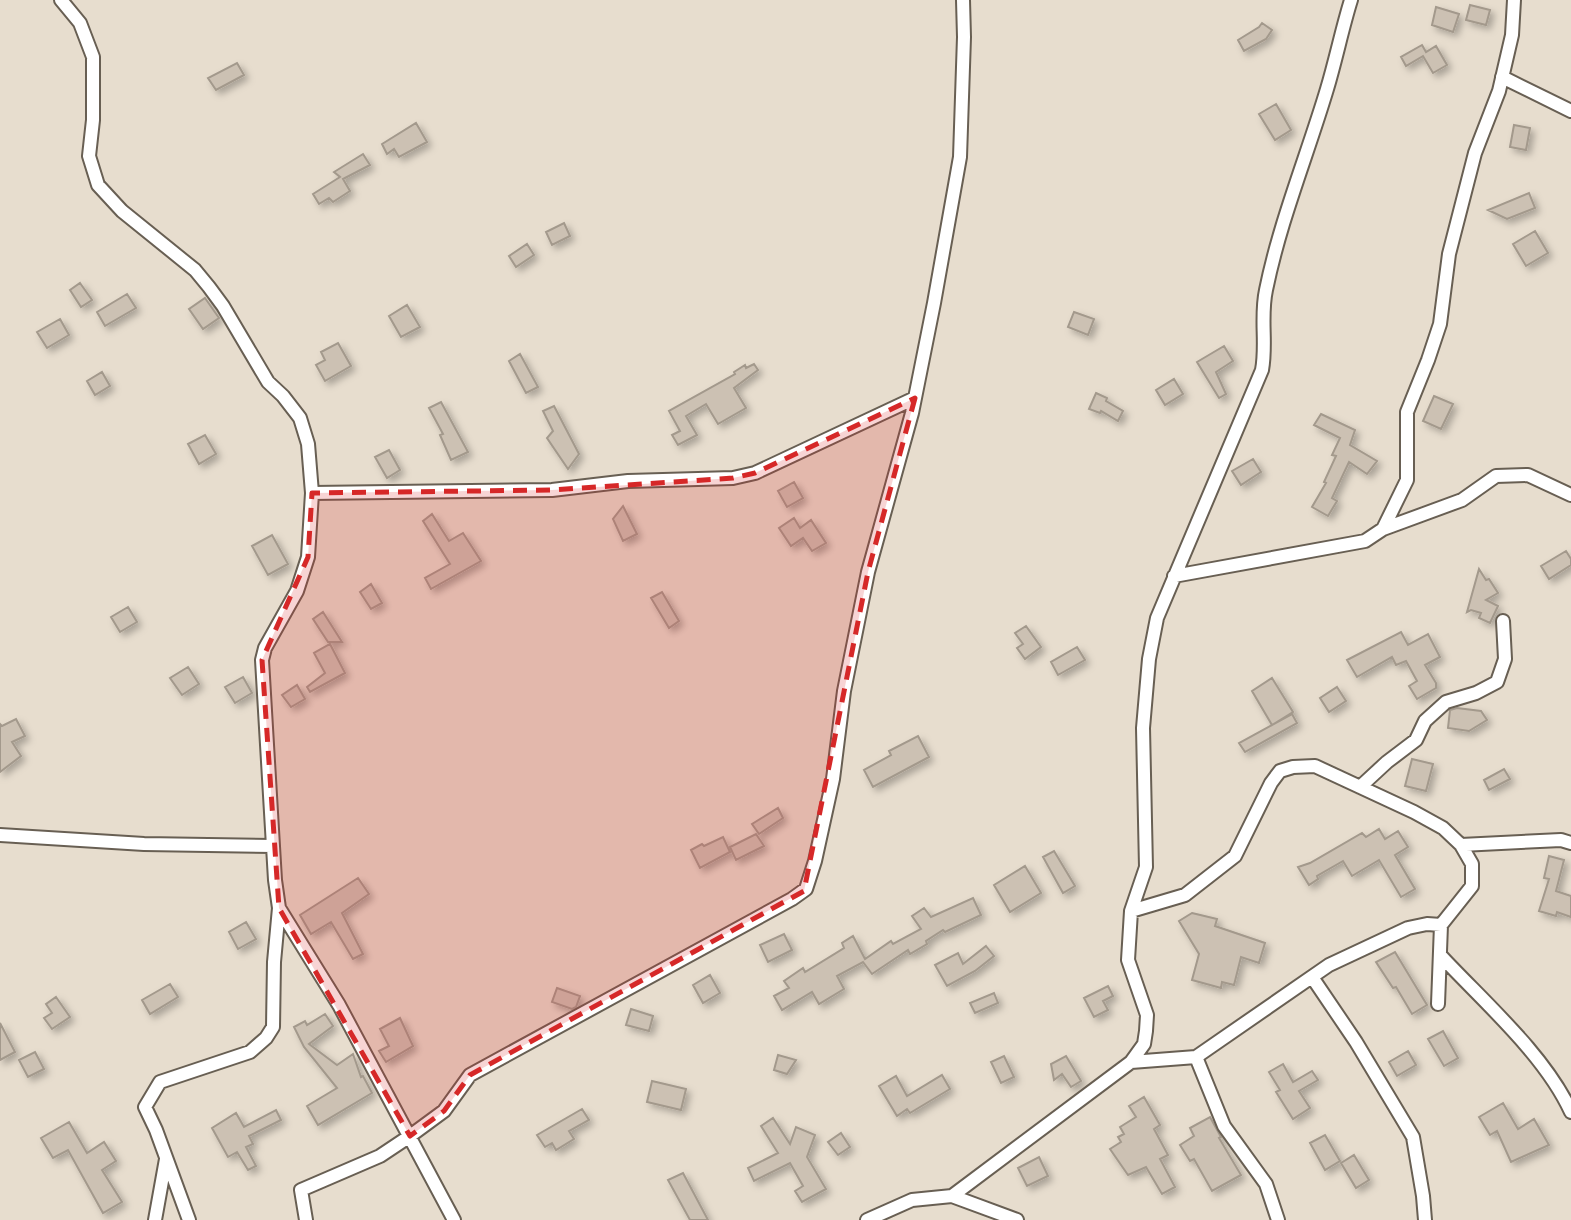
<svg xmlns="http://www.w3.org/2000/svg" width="1571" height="1220" viewBox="0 0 1571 1220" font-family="'Libre Baskerville',serif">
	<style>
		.building { fill: #ccc1b3; stroke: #a3998c; stroke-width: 2; filter: url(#shadow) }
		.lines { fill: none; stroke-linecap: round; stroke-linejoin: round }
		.minor-casing { stroke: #685f53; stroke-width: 16 }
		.minor { stroke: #fff; stroke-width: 12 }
		.marked { fill: #d62828; fill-opacity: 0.2; stroke: #d62828; stroke-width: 5; stroke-dasharray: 14 9; stroke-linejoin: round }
	</style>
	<defs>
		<filter id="shadow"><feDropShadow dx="4" dy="4" stdDeviation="3.5" flood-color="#0004"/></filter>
	</defs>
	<rect width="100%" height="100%" fill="#e7ddce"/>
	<!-- building -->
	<path class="building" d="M1470,5L1490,10L1486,25L1466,20Z
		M1436,7L1459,14L1453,32L1432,25Z
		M1262,23L1272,30L1266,39L1244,51L1238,40L1259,27Z
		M1422,45L1426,52L1436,46L1447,65L1433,73L1423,56L1406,66L1401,57Z
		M237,63L244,75L216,90L208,78Z
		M1276,104L1291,130L1275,140L1259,114Z
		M416,123L427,142L399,157L394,149L387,154L382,144Z
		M1514,125L1530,128L1526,150L1510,147Z
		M363,154L370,165L343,179L350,191L333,202L329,198L319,204L313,194L340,177L334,172Z
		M1529,193L1535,208L1507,219L1488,210Z
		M564,223L570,236L552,245L546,232Z
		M1535,231L1548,253L1526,266L1513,244Z
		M527,244L534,255L516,267L509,256Z
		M80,283L92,300L81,307L70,290Z
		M127,294L136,308L105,326L97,312Z
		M205,298L219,318L203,329L189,309Z
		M407,305L420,327L401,337L389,316Z
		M1074,312L1094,319L1088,335L1068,327Z
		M60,319L69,335L47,348L37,332Z
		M338,343L351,366L325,381L316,365L325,360L321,352Z
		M1224,346L1233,361L1216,372L1226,394L1219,398L1197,362Z
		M520,354L538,387L526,393L509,361Z
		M754,364L758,370L734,388L746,408L718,424L706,404L686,416L697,435L678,445L672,435L680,431L669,411L735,374L734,372L745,365L746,368Z
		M102,372L110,386L95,395L87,381Z
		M1174,379L1183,394L1165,405L1156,390Z
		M1096,393L1107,398L1106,401L1123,411L1118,421L1101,411L1100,413L1089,409Z
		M1434,396L1453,404L1441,429L1423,421Z
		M441,402L468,452L451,460L440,435L443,434L429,408Z
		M554,406L579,454L568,469L547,438L553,431L543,411Z
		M1321,414L1355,430L1350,445L1377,461L1367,474L1349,462L1332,498L1337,501L1328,516L1312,507L1326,483L1324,482L1336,456L1332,455L1340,438L1314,425Z
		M205,435L216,454L199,464L188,444Z
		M389,450L400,470L387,478L375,457Z
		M1253,459L1261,472L1241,485L1232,471Z
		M794,482L803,498L787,507L778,491Z
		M623,506L637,534L623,541L613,519Z
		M432,514L449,541L463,533L481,561L431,589L425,578L450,564L423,521Z
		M794,518L800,528L811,520L826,543L812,551L803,538L791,546L779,528Z
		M272,535L288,564L268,575L252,546Z
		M1566,551L1571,559V565L1549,579L1541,566Z
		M1479,569L1486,580L1489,579L1498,593L1486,600L1498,606L1490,623L1479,618L1481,613L1471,610L1467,612Z
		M371,584L382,603L371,609L360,592Z
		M662,592L679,621L669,628L651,598Z
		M128,607L137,622L120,632L111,617Z
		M323,612L342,642H328L313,619Z
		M1026,626L1041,647L1025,659L1017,648L1023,644L1015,633Z
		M1401,632L1408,645L1428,634L1440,657L1425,665L1436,683V688L1417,699L1409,686L1417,681L1406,661L1396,665L1392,657L1357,677L1347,660Z
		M330,644L345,673L310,692L307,687L325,673L314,653Z
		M1077,647L1085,660L1058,675L1051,662Z
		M188,667L199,684L182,695L170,678Z
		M243,677L252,693L235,703L225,687Z
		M1272,678L1293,712L1272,725L1252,691Z
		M297,685L305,699L291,707L282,695Z
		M1337,687L1346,701L1329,712L1320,698Z
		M1457,708L1481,711L1487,720L1469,731L1448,728L1450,710Z
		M1292,714L1297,723L1245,752L1239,743Z
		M16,719L25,736L12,742L21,756L0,772V724L2,726Z
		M918,736L929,757L873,787L864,770L891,755L889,751Z
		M1412,759L1433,764L1426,791L1405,786Z
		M1504,769L1510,779L1489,790L1484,780Z
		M778,808L783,818L759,834L752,824Z
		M1379,829L1385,839L1398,831L1408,847L1395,855L1415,889L1401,897L1379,860L1352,876L1343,861L1317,876L1318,879L1309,885L1298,867L1310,863L1362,833L1366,837Z
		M756,834L764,846L736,860L730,847Z
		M723,837L730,852L700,868L691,850L702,844L704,846Z
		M1054,851L1075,886L1063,893L1043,857Z
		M1549,856L1564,860L1556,891L1571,896V917L1557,912L1556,916L1539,911L1549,879L1544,878Z
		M1025,866L1041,893L1010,912L994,885Z
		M358,878L369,894L342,913L363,954L353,959L331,922L311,934L300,915Z
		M973,898L981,915L945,932L943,930L926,941L927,944L910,954L908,950L872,974L863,962L837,976L844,989L819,1004L812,992L782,1010L774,996L789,988L784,981L803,968L805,972L844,948L842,943L853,936L865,959L891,941L893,944L921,929L912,916L924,908L931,917Z
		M1192,913L1217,919L1215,926L1265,943L1259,963L1241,957L1234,985L1222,982L1221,988L1192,980L1199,954L1179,921Z
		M246,922L256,939L238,949L229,932Z
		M784,934L792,950L768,962L760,945Z
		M986,946L994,956L975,971L947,986L935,965L958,953L963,964Z
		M1395,952L1427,1005L1412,1014L1396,987L1393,988L1376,962Z
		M710,975L720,993L703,1003L693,985Z
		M170,984L178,997L150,1014L142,1000Z
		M1108,986L1113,996L1103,1001L1108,1010L1094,1017L1084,998Z
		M557,988L580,996L576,1007L572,1009L552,1002Z
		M994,993L998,1003L975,1013L970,1003Z
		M56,997L70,1017L52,1029L44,1018L52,1013L46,1004Z
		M631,1009L653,1016L649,1031L626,1025Z
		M325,1014L333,1026L309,1044L337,1065L353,1054L361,1077L363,1076L372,1093L318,1125L307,1106L337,1088L304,1047L294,1027L305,1021L307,1025Z
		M400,1018L413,1046L386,1062L379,1051L389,1046L380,1029Z
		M0,1023L15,1052L0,1060Z
		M1443,1031L1458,1058L1444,1066L1428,1039Z
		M1408,1051L1416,1065L1397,1076L1389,1062Z
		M35,1052L44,1069L28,1077L19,1060Z
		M778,1055L796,1060L787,1074L774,1070Z
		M1004,1056L1014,1077L1001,1083L991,1062Z
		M1066,1056L1081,1081L1071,1087L1062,1074L1054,1080L1051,1064Z
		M1283,1064L1293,1082L1312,1071L1318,1080L1299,1091L1310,1108L1293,1119L1276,1092L1280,1090L1269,1072Z
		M942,1075L950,1089L910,1113L907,1109L897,1116L879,1086L896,1076L907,1096Z
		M652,1081L686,1089L681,1110L647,1102Z
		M1144,1097L1160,1125L1154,1129L1168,1155L1160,1159L1175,1187L1162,1194L1146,1167L1128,1175L1110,1149L1121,1142L1118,1137L1124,1134L1120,1127L1136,1117L1129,1106Z
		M1503,1103L1518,1129L1534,1119L1549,1145L1511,1162L1497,1131L1490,1135L1479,1117Z
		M582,1109L589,1120L569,1131L574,1139L556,1150L552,1143L545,1147L537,1135Z
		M276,1110L281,1120L249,1136L253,1144L246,1147L256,1166L248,1170L237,1152L228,1157L212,1128L236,1113L244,1127Z
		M1210,1117L1221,1137L1219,1138L1241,1175L1212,1191L1194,1159L1190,1161L1180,1145L1194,1136L1190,1128Z
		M773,1118L790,1144L796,1127L815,1135L807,1157L826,1189L802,1202L795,1191L803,1186L790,1163L754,1181L748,1168L778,1153L761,1126Z
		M69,1122L87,1153L104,1142L116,1161L102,1170L122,1202L103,1213L68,1150L53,1158L41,1138Z
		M841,1133L850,1147L838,1155L828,1142Z
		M1325,1135L1340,1161L1325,1170L1310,1143Z
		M1354,1155L1369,1180L1356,1188L1341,1163Z
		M1039,1157L1048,1176L1027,1186L1018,1168Z
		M683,1173L708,1220H690L668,1180Z"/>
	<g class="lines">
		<!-- minor casing -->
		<g class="minor-casing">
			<path id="minor" d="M61,0L80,23L93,57V120L89,156L98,185L122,211L195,270L209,287L223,306L268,382L283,396L300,418L308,444L312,493L308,557L297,591L265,648L262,660L275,880L279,908L339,1005L454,1220
				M1502,77L1571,111
				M312,493L552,490L628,481L733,478L755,473L915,398
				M1383,529L1462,500L1496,476L1528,475L1571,495
				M1174,576L1365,541L1383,529L1407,480V412L1428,360L1440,324L1449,254L1475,153L1499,91L1512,35L1514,0
				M1360,787L1387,762L1416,740L1425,721L1446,702L1476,693L1497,682L1505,659L1503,621
				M0,835L144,844L273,846
				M1461,845L1561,840L1571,843
				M1131,911L1185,895L1235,856L1271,783L1280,771L1293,767L1315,766L1414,812L1443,828L1461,845L1472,864V886L1441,925L1438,1004
				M1442,957C1484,1002 1545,1055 1571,1112
				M1312,977L1356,1042L1413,1137L1423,1196L1425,1220
				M1196,1057L1224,1126L1266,1184L1278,1220
				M1131,1062L1196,1057L1329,965L1408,928L1427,924L1441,925
				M952,1196L1017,1220
				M155,1220L166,1159
				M189,1220L156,1130L145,1107L160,1082L250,1052L266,1038L273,1027L274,962L279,908
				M306,1220L301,1190L380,1156L410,1136L444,1111L470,1075L792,899L806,889L815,861L833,779L844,691L868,572L912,413L934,303L960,157L964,37L963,0
				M867,1220L912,1200L952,1196L1131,1062L1144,1044L1146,1031L1147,1015L1128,960L1131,911L1146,867L1143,728L1149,659L1157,618L1262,370C1267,344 1260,317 1266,290C1280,221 1307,156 1327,89C1336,59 1342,29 1351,0"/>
		</g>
		<!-- minor -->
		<use href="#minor" class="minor"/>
	</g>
	<!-- marked area -->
	<path class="marked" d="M915,398L868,572L804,891L470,1075L444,1111L410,1136L279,908L262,660L308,557L312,493L552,490L733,478L755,473Z"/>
</svg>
